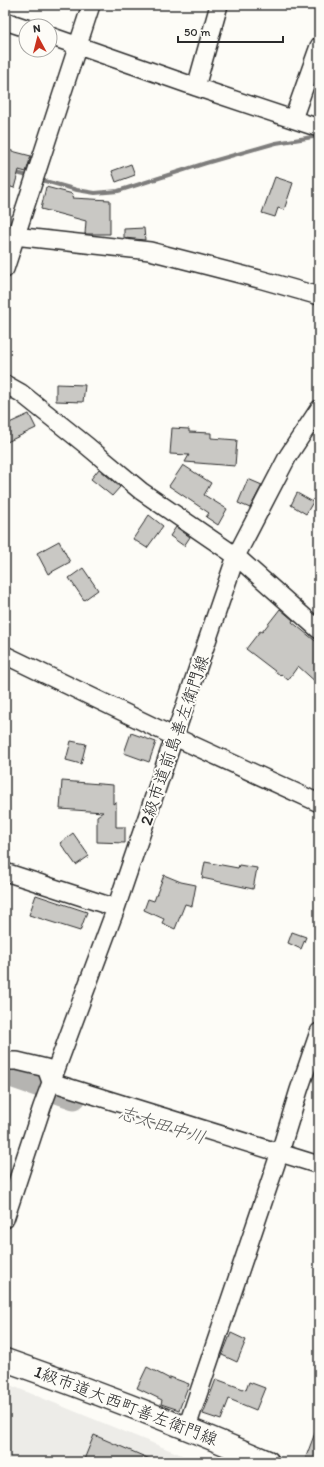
<svg xmlns="http://www.w3.org/2000/svg" width="324" height="1467" viewBox="0 0 324 1467" font-family="Itim,'Klee One',sans-serif">
	<style>
		.built { fill: #edece8 }
		.lines { fill: none; stroke-linecap: round; stroke-linejoin: round }
		.stream { stroke: #7e7d7b; stroke-width: 4 }
		.river { stroke: #b5b4b1; stroke-width: 25 }
		.building { fill: #c9c8c4; stroke: #2b2b2b }
		.street-casing { stroke: #2b2b2b; stroke-width: 20 }
		.secondary-casing { stroke: #2b2b2b; stroke-width: 25 }
		.street { stroke: #fdfcf7; stroke-width: 17 }
		.secondary { stroke: #fdfcf7; stroke-width: 22 }
		.labels { text-anchor: middle; dominant-baseline: central; stroke-width: 4; stroke-linejoin: round; paint-order: stroke }
		.street-label { font-size: 17px; fill: #2b2b2b; stroke: #fdfcf7 }
		.water-label { font-size: 18px; font-style: italic; fill: #5b5b5a; stroke: #fdfcf7 }
	</style>
	<rect width="100%" height="100%" fill="#fdfcf7"/>
	<filter id="ink" filterUnits="userSpaceOnUse"><feTurbulence type="fractalNoise" baseFrequency=".025" numOctaves="2"/><feDisplacementMap in="SourceGraphic" scale="8" xChannelSelector="R" yChannelSelector="G"/><feConvolveMatrix kernelMatrix="1 2 1 2 8 2 1 2 1" color-interpolation-filters="sRGB"/></filter>
	<g filter="url(#ink)">
		<!-- built -->
		<path class="built" d="M5,1383L199,1462H5Z"/>
		<g class="lines">
			<!-- stream -->
			<path class="stream" d="M5,170L32,177
				M38,179L77,190L95,193L118,191L206,163L276,143L319,136"/>
			<!-- river -->
			<path class="river" d="M5,1073L74,1097"/>
		</g>
		<!-- building -->
		<path class="building" d="M8,150L31,156L26,172L19,170L14,188L5,185V159H6Z
			M131,164L135,175L116,182L112,171Z
			M275,177L293,183L284,210L278,208L275,217L262,213Z
			M46,187L73,194L72,198L110,200V234H85L86,221L41,209Z
			M144,228L145,240L124,238V229Z
			M56,384L85,385L83,402L56,401Z
			M29,414L36,428L5,443V425Z
			M172,428L189,429V432L211,433V438L237,440L235,466L185,462L189,455L170,454Z
			M183,465L211,483L204,495L227,509L218,525L206,517L209,513L169,486Z
			M99,469L120,487L112,496L91,479Z
			M248,479L262,485L250,508L238,503Z
			M297,493L313,502L306,514L291,505Z
			M149,515L163,526L147,548L133,539Z
			M176,527L190,537L184,546L170,536Z
			M59,541L70,562L48,574L37,553Z
			M83,568L98,590L84,600L69,578Z
			M280,609L293,620L292,622L319,644V685L298,666L288,680L281,674L280,675L246,649L260,631L262,632Z
			M131,733L156,742L149,762L124,753Z
			M71,741L86,744L81,764L66,760Z
			M62,781L113,785V804L116,802V827H125V843L97,842V816L103,812L60,809Z
			M73,833L89,856L76,865L60,843Z
			M205,862L238,868L239,865L257,868L253,889L202,878Z
			M164,875L181,882L196,885L192,906L185,904L175,929L162,923L164,919L144,910L148,899L154,901Z
			M36,895L87,912L80,931L29,915Z
			M292,932L306,937L301,949L288,943Z
			M231,1333L246,1340L237,1362L222,1355Z
			M147,1367L170,1379V1377L189,1384L179,1410L161,1404L162,1400L137,1388Z
			M216,1379L246,1390L249,1382L265,1388L256,1410L229,1399L221,1420L203,1414Z
			M318,1425L319,1462H304Z
			M94,1435L157,1462H83Z"/>
		<g class="lines">
			<!-- street casing -->
			<g class="street-casing">
				<path id="street" d="M5,21L26,28
					M50,36L196,87L319,128
					M196,87L219,5
					M293,119L319,46
					M5,235L150,251L259,279L319,296
					M5,269L91,5
					M5,384L21,393L86,445L141,491L236,556L319,630
					M5,655L175,737L319,803
					M5,872L116,908
					M5,1061H17L46,1068L51,1082L319,1165
					M5,1219L42,1107L116,908L236,556L288,456L319,409
					M187,1427L280,1152L299,1090L319,1032"/>
			</g>
			<!-- secondary casing -->
			<g class="secondary-casing">
				<path id="secondary" d="M5,1360C94,1391 181,1425 268,1462"/>
			</g>
			<!-- street -->
			<use href="#street" class="street"/>
			<!-- secondary -->
			<use href="#secondary" class="secondary"/>
		</g>
	</g>
	<g class="labels">
		<!-- street labels -->
		<g class="street-label">
			<text transform="translate(174 740) rotate(-71)">2級市道前島善左衛門線</text>
			<text transform="translate(126 1405) rotate(21)">1級市道大西町善左衛門線</text>
		</g>
		<!-- water labels -->
		<g class="water-label">
			<text transform="translate(162 1125) rotate(17)">志太田中川</text>
		</g>
	</g>
	<!-- margin -->
	<rect width="324" height="1467" fill="none" stroke="#fdfcf7" stroke-width="20"/>
	<rect x="10" y="10" width="304" height="1447" fill="none" stroke="#2b2b2b" stroke-width="1.5" filter="url(#ink)"/>
	<!-- north arrow -->
	<g transform="translate(38 38) rotate(353)"><circle r="19" fill="#fdfcf7" stroke="#a9a8a5"/>
	<path d="M0-3L7 15L0 10L-7 15Z" fill="#c8321e"/>
	<text y="-6" font-size="11" font-weight="bold" text-anchor="middle" fill="#2b2b2b">N</text>
	</g>
	<!-- scale -->
	<path d="M178 36v6h105v-6" fill="none" stroke="#2b2b2b" stroke-width="2"/>
	<text x="184" y="36" font-size="12" fill="#2b2b2b" stroke="#fdfcf7" stroke-width="3" paint-order="stroke">50 m</text>
</svg>
